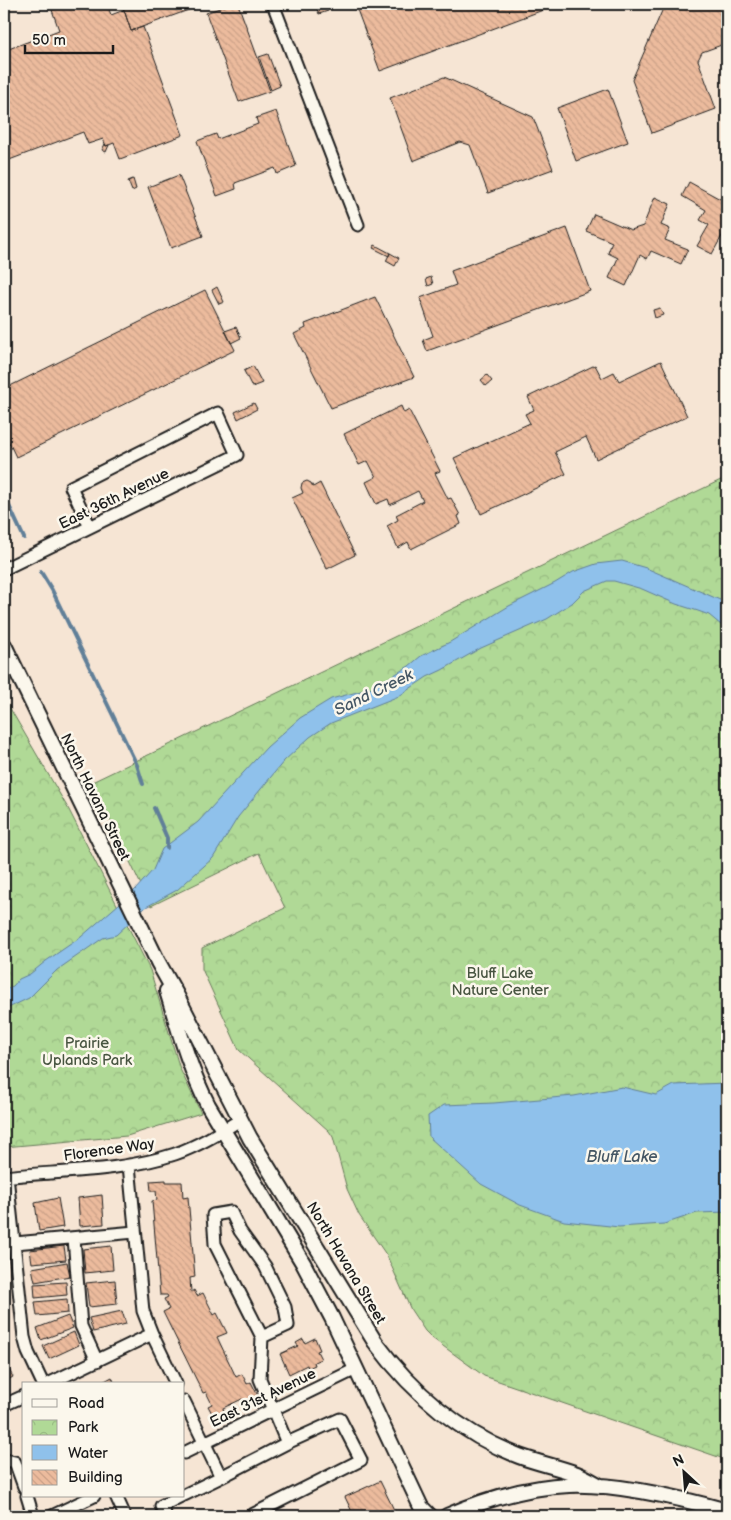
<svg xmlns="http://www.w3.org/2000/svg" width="731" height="1520" viewBox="0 0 731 1520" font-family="'Balsamiq Sans',sans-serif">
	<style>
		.park { fill: url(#park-crowns); stroke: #667a59 }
		.water { fill: #8fc1eb; stroke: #617f98 }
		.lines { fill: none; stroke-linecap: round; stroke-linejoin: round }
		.stream { stroke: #617f98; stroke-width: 4 }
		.building { fill: url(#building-back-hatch); stroke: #1c1c1c }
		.minor-casing { stroke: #1c1c1c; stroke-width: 15 }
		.major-casing { stroke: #1c1c1c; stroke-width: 18 }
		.minor { stroke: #fbf7ec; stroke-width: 11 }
		.major { stroke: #fbf7ec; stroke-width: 14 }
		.labels { text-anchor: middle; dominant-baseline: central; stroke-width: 5; stroke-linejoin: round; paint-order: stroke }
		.street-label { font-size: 15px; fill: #1c1c1c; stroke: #fbf7ec }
		.park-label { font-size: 15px; fill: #485541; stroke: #fbf7ec }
		.water-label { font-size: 16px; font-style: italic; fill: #445664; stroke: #fbf7ec }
	</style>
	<defs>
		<pattern id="park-crowns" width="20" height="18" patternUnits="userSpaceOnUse" patternTransform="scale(1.25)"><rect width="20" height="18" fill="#b0d996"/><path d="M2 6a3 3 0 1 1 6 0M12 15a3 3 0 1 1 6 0" fill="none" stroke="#97ba81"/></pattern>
		<pattern id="building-back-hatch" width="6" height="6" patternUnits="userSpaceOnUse" patternTransform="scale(1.25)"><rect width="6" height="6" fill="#ecbb9d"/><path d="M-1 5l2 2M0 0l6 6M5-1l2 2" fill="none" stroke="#caa087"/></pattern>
	</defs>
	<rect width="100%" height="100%" fill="#f6e5d4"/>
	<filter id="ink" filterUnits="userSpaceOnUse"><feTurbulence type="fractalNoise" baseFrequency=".02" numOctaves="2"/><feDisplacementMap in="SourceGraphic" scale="10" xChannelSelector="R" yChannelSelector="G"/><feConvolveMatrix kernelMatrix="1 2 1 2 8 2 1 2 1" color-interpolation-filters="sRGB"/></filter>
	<g filter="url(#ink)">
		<!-- park -->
		<path class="park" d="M727,477V1460L484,1376L432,1338L425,1331L411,1310L387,1256L359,1215L347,1189L333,1137L329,1131L239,1050L202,969V948L285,908L259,853L151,906L92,782Z
			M4,698L69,810L150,970L180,1069L201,1113L127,1136L4,1147Z"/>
		<!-- water -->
		<path class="water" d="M622,561L646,568L727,603V630L709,615L698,611L676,604L642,589L614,581H607L584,591L572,603L547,619L481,648L442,670L427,677L399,696L331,723L310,737L284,761L238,817L213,858L177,890L146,907L116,935L103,938L57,970L29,998L4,1010V990L13,986L19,979L30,974L46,961L81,937L135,890L153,870L162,849L198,822L267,747L300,718L331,699L372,688L409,666L421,656L450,642L509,606L555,583L573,572L596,564Z
			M727,1083V1212L697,1213L664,1224L619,1227L564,1221L520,1205L481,1184L429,1137L428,1116L444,1105L494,1103L574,1096L622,1087L656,1095L674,1085Z"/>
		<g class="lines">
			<!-- stream -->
			<path class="stream" d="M4,495L24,538
				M41,572L52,590L137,765L143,784
				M154,808L167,838V848"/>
		</g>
		<!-- building -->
		<path class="building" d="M61,4H107L111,15L124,10L131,31L143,27L183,135L120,159L114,143L106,146L103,139L88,144L83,132L4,162V45L6,50L59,30L52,10L62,6Z
			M122,4H205L131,31Z
			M230,4H238L270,91L239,102L206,13Z
			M326,4L328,11L319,14L316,7Z
			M366,4H559L380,71L356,7Z
			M665,4H727V43L702,52L698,60L716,109L652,133L632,80Z
			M268,54L280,86L271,90L259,57Z
			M444,77L533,117L553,169L488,193L470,145L460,142L413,161L390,98Z
			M608,89L628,142L576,161L557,108Z
			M276,111L296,166L277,174L275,168L235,183L236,189L217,196L197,141L216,134L218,139L258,124L256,118Z
			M105,144L106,146L109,145L106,152L102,150Z
			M179,175L203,236L171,248L148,187Z
			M133,179L136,189L132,191L128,181Z
			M689,182L722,200L727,198V227L712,254L697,246L709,225L700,220L706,210L682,196Z
			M655,197L670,204L661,225L670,229L665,240L688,249L681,264L651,251L647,259L640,255L626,286L609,278L618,258L608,253L612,242L586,231L594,214L631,230L643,226Z
			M567,228L590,291L427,351L423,340L433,336L420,298L456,285L451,271Z
			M375,245L390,253L389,256L373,248Z
			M390,253L399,258L395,266L386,261Z
			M431,277L433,284L428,286L426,279Z
			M217,287L224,302L219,304L212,290Z
			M205,290L235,350L16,457L4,432V389Z
			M375,297L414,377L331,408L294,334L306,328L305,324Z
			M660,308L663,315L655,318L653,310Z
			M236,327L241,338L231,343L225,331Z
			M727,331V346L722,334Z
			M661,361L687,416L596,459L586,437L555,452L566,474L481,514L454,458L530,423L525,414L534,410L528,397L595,365L602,378L614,372L619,381Z
			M253,366L262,383L252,387L244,371Z
			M487,375L492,381L486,386L481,380Z
			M254,403L257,409L238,419L235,412Z
			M401,406L404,413L409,410L440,471L435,473L448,499L451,498L460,515L458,516L461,524L411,549L408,542L398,548L387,526L398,520L396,515L423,501L418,491L390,505L388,499L376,504L366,482L376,477L368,461L359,465L344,434Z
			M307,481L311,483L313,487L320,483L355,555L327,569L292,498L303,493L301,488L302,483Z
			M166,1180V1182H182L183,1198L188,1197L195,1277L190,1278L191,1292L194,1290L197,1296L203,1293L214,1315L217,1313L227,1333L217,1337L236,1377L242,1374L247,1384L251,1382L258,1396L244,1402L242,1399L223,1408L224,1412L214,1417L208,1406L212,1404L206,1392L203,1393L163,1312L169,1309L164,1299L168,1297L167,1295H160L152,1201L157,1200L156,1191H151L150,1181Z
			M102,1195L104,1224L80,1226L78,1198Z
			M58,1198L63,1227L39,1231L35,1203Z
			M64,1246L66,1260L32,1263L30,1250Z
			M111,1246L113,1270L85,1273L83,1249Z
			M67,1262L70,1276L35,1282L32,1268Z
			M115,1280L117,1304L89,1307L86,1283Z
			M66,1282L67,1295L35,1298L34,1284Z
			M67,1299L68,1313L37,1316L35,1302Z
			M122,1311L126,1324L93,1332L89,1318Z
			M68,1316L73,1328L41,1340L37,1328Z
			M74,1332L79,1345L49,1359L43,1346Z
			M315,1338L320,1350L317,1351L321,1359L314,1362L315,1365L308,1368L307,1365L289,1374L280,1354L298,1346L296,1343L303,1339L305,1343Z
			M7,1366L13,1377L4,1382V1367Z
			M112,1377L115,1384H102L101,1383Z
			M380,1481L396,1514L392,1516H354L345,1497Z"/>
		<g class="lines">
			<!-- minor casing -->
			<g class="minor-casing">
				<path id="minor" d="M273,4L358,225
					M4,569L237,455L218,413L71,487L90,527
					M129,1165L143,1311L152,1334L176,1384
					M7,1176L24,1337L28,1352L43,1384
					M4,1177C60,1171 121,1172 175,1154C198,1146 219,1133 240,1120
					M74,1238L81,1326L97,1361
					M4,1244L135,1232
					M48,1384L152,1334
					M184,1401L221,1477L287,1443L260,1379L262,1337L215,1244L213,1215L231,1212L240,1231L265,1266L285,1307L288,1325L262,1337
					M4,1405L24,1396
					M184,1453L356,1369
					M4,1461L6,1460L15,1462L24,1487
					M184,1495L221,1477
					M27,1496L33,1516
					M116,1496L125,1516
					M52,1516L94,1496
					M166,1516L161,1506L181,1496
					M250,1516L361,1460L340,1419L287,1443"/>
			</g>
			<!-- major casing -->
			<g class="major-casing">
				<path id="major" d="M4,645L158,962L177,996L250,1138L375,1342C412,1392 460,1433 519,1456C538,1463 558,1467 577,1474C585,1477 593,1482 600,1486
					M167,991C179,1030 189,1068 208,1105L303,1263L332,1318L421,1507L430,1516
					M447,1516C486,1499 526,1487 569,1485C618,1483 680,1498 727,1511"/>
			</g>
			<!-- minor -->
			<use href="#minor" class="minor"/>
			<!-- major -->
			<use href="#major" class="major"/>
		</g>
	</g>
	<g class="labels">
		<!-- street labels -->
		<g class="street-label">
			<text transform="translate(114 499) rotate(-26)">East 36th Avenue</text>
			<text transform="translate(95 797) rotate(64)">North Havana Street</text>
			<text transform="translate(109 1150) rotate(-8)">Florence Way</text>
			<text transform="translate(346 1263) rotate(59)">North Havana Street</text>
			<text transform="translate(263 1398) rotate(-26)">East 31st Avenue</text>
		</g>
		<!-- park labels -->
		<g class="park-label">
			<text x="500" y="973">Bluff Lake<tspan x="500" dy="17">Nature Center</tspan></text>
			<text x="87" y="1043">Prairie<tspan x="87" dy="17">Uplands Park</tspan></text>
		</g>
		<!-- water labels -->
		<g class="water-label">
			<text transform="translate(374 693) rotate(-26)">Sand Creek</text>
			<text x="622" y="1157">Bluff Lake</text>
		</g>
	</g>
	<!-- margin -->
	<rect width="731" height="1520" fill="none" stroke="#fbf7ec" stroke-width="20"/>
	<rect x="10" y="10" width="711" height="1500" fill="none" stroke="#1c1c1c" stroke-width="2" filter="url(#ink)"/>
	<!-- legend -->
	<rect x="22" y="1382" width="162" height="115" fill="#fbf7ec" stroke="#a29f99"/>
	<rect x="32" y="1399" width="25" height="8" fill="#fbf7ec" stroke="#a29f99"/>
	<text x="68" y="1408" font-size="15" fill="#1c1c1c">Road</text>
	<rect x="32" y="1420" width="25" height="15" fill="url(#park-crowns)" stroke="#a29f99"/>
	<text x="68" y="1432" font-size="15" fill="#1c1c1c">Park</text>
	<rect x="32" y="1445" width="25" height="15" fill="#8fc1eb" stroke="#a29f99"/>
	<text x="68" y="1458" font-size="15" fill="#1c1c1c">Water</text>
	<rect x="32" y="1470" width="25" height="15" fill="url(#building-back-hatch)" stroke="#a29f99"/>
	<text x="68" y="1482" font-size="15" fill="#1c1c1c">Building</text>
	<!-- north arrow -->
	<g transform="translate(684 1472) rotate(334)" stroke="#fbf7ec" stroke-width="4" paint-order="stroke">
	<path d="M0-4L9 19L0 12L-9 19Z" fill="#1c1c1c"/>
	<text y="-8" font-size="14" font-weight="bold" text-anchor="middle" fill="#1c1c1c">N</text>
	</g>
	<!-- scale -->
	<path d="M25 45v8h88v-8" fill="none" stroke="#1c1c1c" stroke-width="2.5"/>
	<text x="32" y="45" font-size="15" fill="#1c1c1c" stroke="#fbf7ec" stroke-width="4" paint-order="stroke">50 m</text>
</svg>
